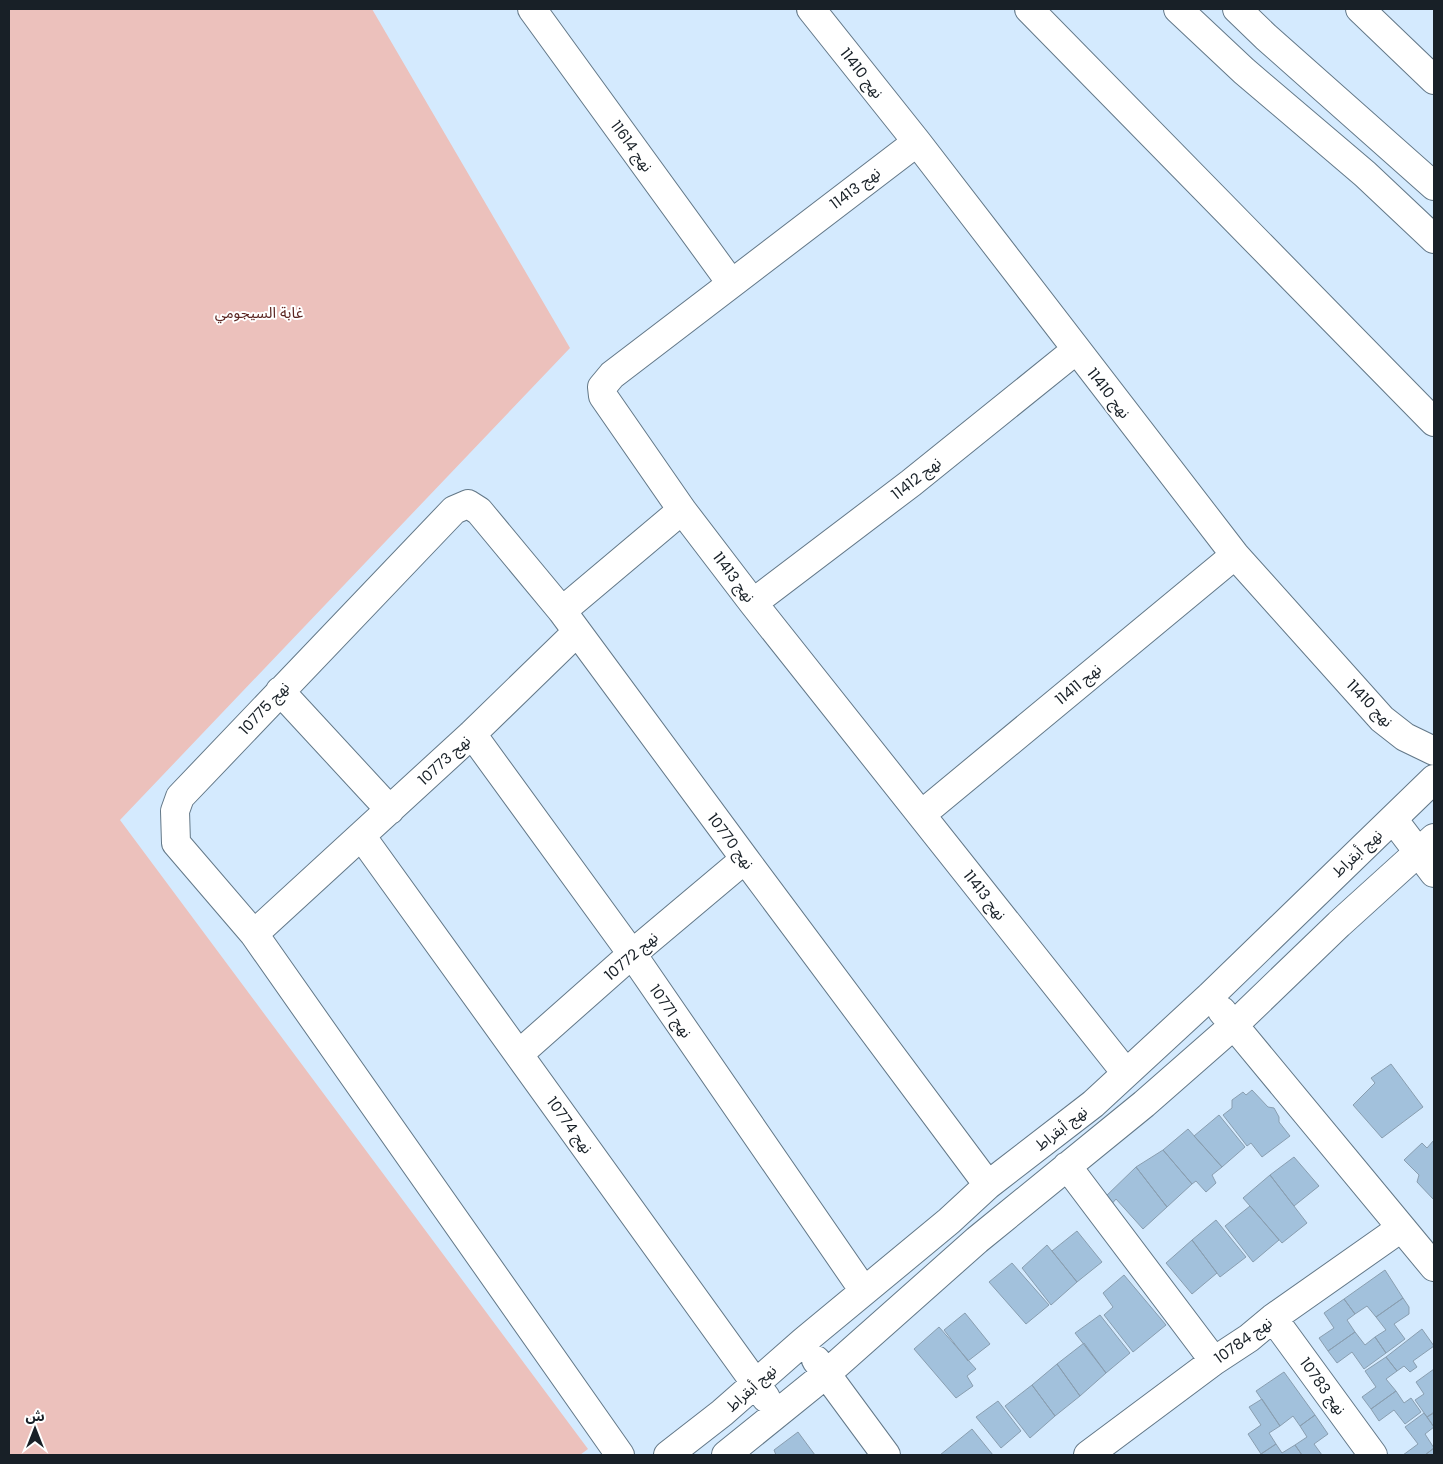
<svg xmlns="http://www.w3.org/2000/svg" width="1443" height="1464" viewBox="0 0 1443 1464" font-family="Poppins,'Noto Sans Arabic',sans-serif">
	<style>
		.green { fill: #ecc1bc }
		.building { fill: #a2c1dc; stroke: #899eb0 }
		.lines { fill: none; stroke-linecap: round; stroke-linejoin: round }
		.minor-casing { stroke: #637888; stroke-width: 30 }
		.highway-casing { stroke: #637888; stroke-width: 30 }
		.minor { stroke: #fff; stroke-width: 28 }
		.highway { stroke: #fff; stroke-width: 28 }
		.labels { text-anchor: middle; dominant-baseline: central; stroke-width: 4; stroke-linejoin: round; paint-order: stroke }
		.street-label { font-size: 15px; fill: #182027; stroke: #fff }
		.park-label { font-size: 15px; fill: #5b2521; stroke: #fff }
	</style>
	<rect width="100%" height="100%" fill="#d4eafe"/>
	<!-- green -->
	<path class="green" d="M9,9H372L570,348L120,820L588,1449L580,1455H9Z"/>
	<!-- building -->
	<path class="building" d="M1391,1064L1423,1107L1382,1138L1353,1105L1375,1083L1371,1078Z
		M1252,1090L1268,1107L1274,1108L1279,1117V1122L1290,1136L1262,1157L1251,1143L1247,1146L1223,1115L1232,1108V1100L1243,1092L1246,1095Z
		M1219,1115L1245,1147L1222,1167L1194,1136Z
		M1188,1129L1222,1167L1212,1175L1216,1183L1206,1192L1196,1181L1192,1184L1163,1150Z
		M1434,1140V1200L1417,1182L1419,1175L1404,1160L1422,1143L1427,1148Z
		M1163,1150L1192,1184L1167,1207L1136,1167Z
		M1294,1157L1319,1186L1294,1206L1270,1175Z
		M1136,1167L1167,1207L1143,1229L1116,1199L1110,1206L1103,1199Z
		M1270,1175L1307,1223L1282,1243L1243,1198Z
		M1250,1206L1279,1240L1253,1262L1225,1226Z
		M1216,1220L1246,1257L1220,1277L1192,1240Z
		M1077,1231L1102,1262L1077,1282L1052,1251Z
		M1192,1240L1217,1273L1192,1294L1166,1263Z
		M1047,1245L1077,1282L1051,1305L1022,1268Z
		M1012,1263L1049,1305L1026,1324L989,1282Z
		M1385,1270L1403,1298L1376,1317L1367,1306L1355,1314L1344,1299Z
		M1124,1275L1166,1325L1133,1352L1104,1315L1113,1307L1103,1293Z
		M1403,1298L1409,1307V1314L1394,1324L1405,1339L1386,1353L1375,1337L1386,1330L1376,1317Z
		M1344,1299L1355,1314L1347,1320L1355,1332L1328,1351L1319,1338L1334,1328L1324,1313Z
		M965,1313L990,1344L968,1361L944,1330Z
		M1100,1315L1130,1353L1106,1373L1075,1333Z
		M939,1327L976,1369L967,1376L973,1386L956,1398L914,1349Z
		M1422,1329L1434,1346L1413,1361L1417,1367L1410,1372L1404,1366L1397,1371L1386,1357Z
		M1355,1332L1365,1345L1375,1337L1386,1353L1364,1369L1352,1352L1337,1363L1328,1351Z
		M1084,1343L1106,1373L1080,1396L1057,1364Z
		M1386,1357L1397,1371L1386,1379L1396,1391L1371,1409L1362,1397L1376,1387L1365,1371Z
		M1057,1364L1080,1396L1055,1416L1032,1385Z
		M1434,1369V1412L1427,1417L1415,1400L1424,1394L1416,1382Z
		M1284,1372L1315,1415L1300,1426L1293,1416L1280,1426L1256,1391Z
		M1032,1385L1055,1416L1030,1438L1005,1406Z
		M1396,1391L1404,1403L1411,1398L1421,1412L1405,1424L1394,1410L1379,1421L1371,1409Z
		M1262,1399L1280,1426L1269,1433L1276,1444L1261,1454L1248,1434L1261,1425L1249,1407Z
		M998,1401L1021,1431L1001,1448L976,1417Z
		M1424,1413L1434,1427L1425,1434L1434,1448L1425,1455H1403L1418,1444L1405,1427Z
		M1434,1413V1427L1427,1417Z
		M1315,1415L1328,1434L1314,1444L1322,1455H1302L1295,1445L1307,1437L1300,1426Z
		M972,1429L993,1455H940Z
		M798,1432L815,1455H776L774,1450Z
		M1276,1444L1282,1453L1295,1445L1302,1455H1262L1261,1454Z
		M1434,1448V1455H1425Z"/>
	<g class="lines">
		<!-- minor casing -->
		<g class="minor-casing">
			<path id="minor" d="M532,9L731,283
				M811,9L917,142L1235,555L1382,719L1405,737L1434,751
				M1360,9L1434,80
				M917,142L612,375L602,387L603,396L682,510L753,603L1126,1073
				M753,603L911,483L1076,350
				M562,611L682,510
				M577,632L472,734L254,934L620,1455
				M280,691L390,810
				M472,734L632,954L864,1291
				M922,814L1235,555
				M1393,819L1434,873
				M362,837L766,1398
				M254,934L176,843L175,811L180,797L454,510L468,504L479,511L562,611L745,859L988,1185
				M1222,1011L1434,1267
				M519,1054L632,954L745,859
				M1067,1166L1214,1361
				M1273,1318L1373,1455
				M816,1360L886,1455
				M668,1455L722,1413L804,1341L949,1221L988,1185L1093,1104L1210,996L1434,779
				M726,1455L826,1374L977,1240L1144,1104L1233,1026L1339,924L1434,838
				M1088,1455L1214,1361L1249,1338L1273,1318L1401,1228"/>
		</g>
		<!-- highway casing -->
		<g class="highway-casing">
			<path id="highway" d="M1029,9L1434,422
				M1178,9L1244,71L1365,174L1434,239
				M1237,9L1266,37L1434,186"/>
		</g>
		<!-- minor -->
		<use href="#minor" class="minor"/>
		<!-- highway -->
		<use href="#highway" class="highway"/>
	</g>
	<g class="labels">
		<!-- street labels -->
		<g class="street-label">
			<text transform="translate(862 73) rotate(52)">نهج 11410</text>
			<text transform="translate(632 146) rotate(54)">نهج 11614</text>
			<text transform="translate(855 188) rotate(-37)">نهج 11413</text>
			<text transform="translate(1109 393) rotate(52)">نهج 11410</text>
			<text transform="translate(916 478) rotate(-38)">نهج 11412</text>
			<text transform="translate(734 577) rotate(53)">نهج 11413</text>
			<text transform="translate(1078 684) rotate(-40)">نهج 11411</text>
			<text transform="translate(1370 703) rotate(46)">نهج 11410</text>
			<text transform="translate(264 708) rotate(-47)">نهج 10775</text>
			<text transform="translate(444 760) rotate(-43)">نهج 10773</text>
			<text transform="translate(731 841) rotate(53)">نهج 10770</text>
			<text transform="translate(1357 853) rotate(-43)">نهج أبقراط</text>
			<text transform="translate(985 895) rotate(52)">نهج 11413</text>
			<text transform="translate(631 956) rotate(-41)">نهج 10772</text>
			<text transform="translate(671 1011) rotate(55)">نهج 10771</text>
			<text transform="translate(570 1125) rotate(54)">نهج 10774</text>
			<text transform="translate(1061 1128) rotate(-38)">نهج أبقراط</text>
			<text transform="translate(1243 1340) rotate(-36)">نهج 10784</text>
			<text transform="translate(1323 1386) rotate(54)">نهج 10783</text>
			<text transform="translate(751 1388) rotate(-42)">نهج أبقراط</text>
		</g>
		<!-- park labels -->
		<g class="park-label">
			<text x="259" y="312">غابة السيجومي</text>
		</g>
	</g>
	<!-- border -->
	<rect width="1443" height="1464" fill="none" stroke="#182027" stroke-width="20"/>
	<!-- north arrow -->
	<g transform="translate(35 1429)" stroke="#ffffff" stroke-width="4" paint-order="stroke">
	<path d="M0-4L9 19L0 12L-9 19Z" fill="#182027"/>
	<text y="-8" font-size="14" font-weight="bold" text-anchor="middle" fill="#182027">ش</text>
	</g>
</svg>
